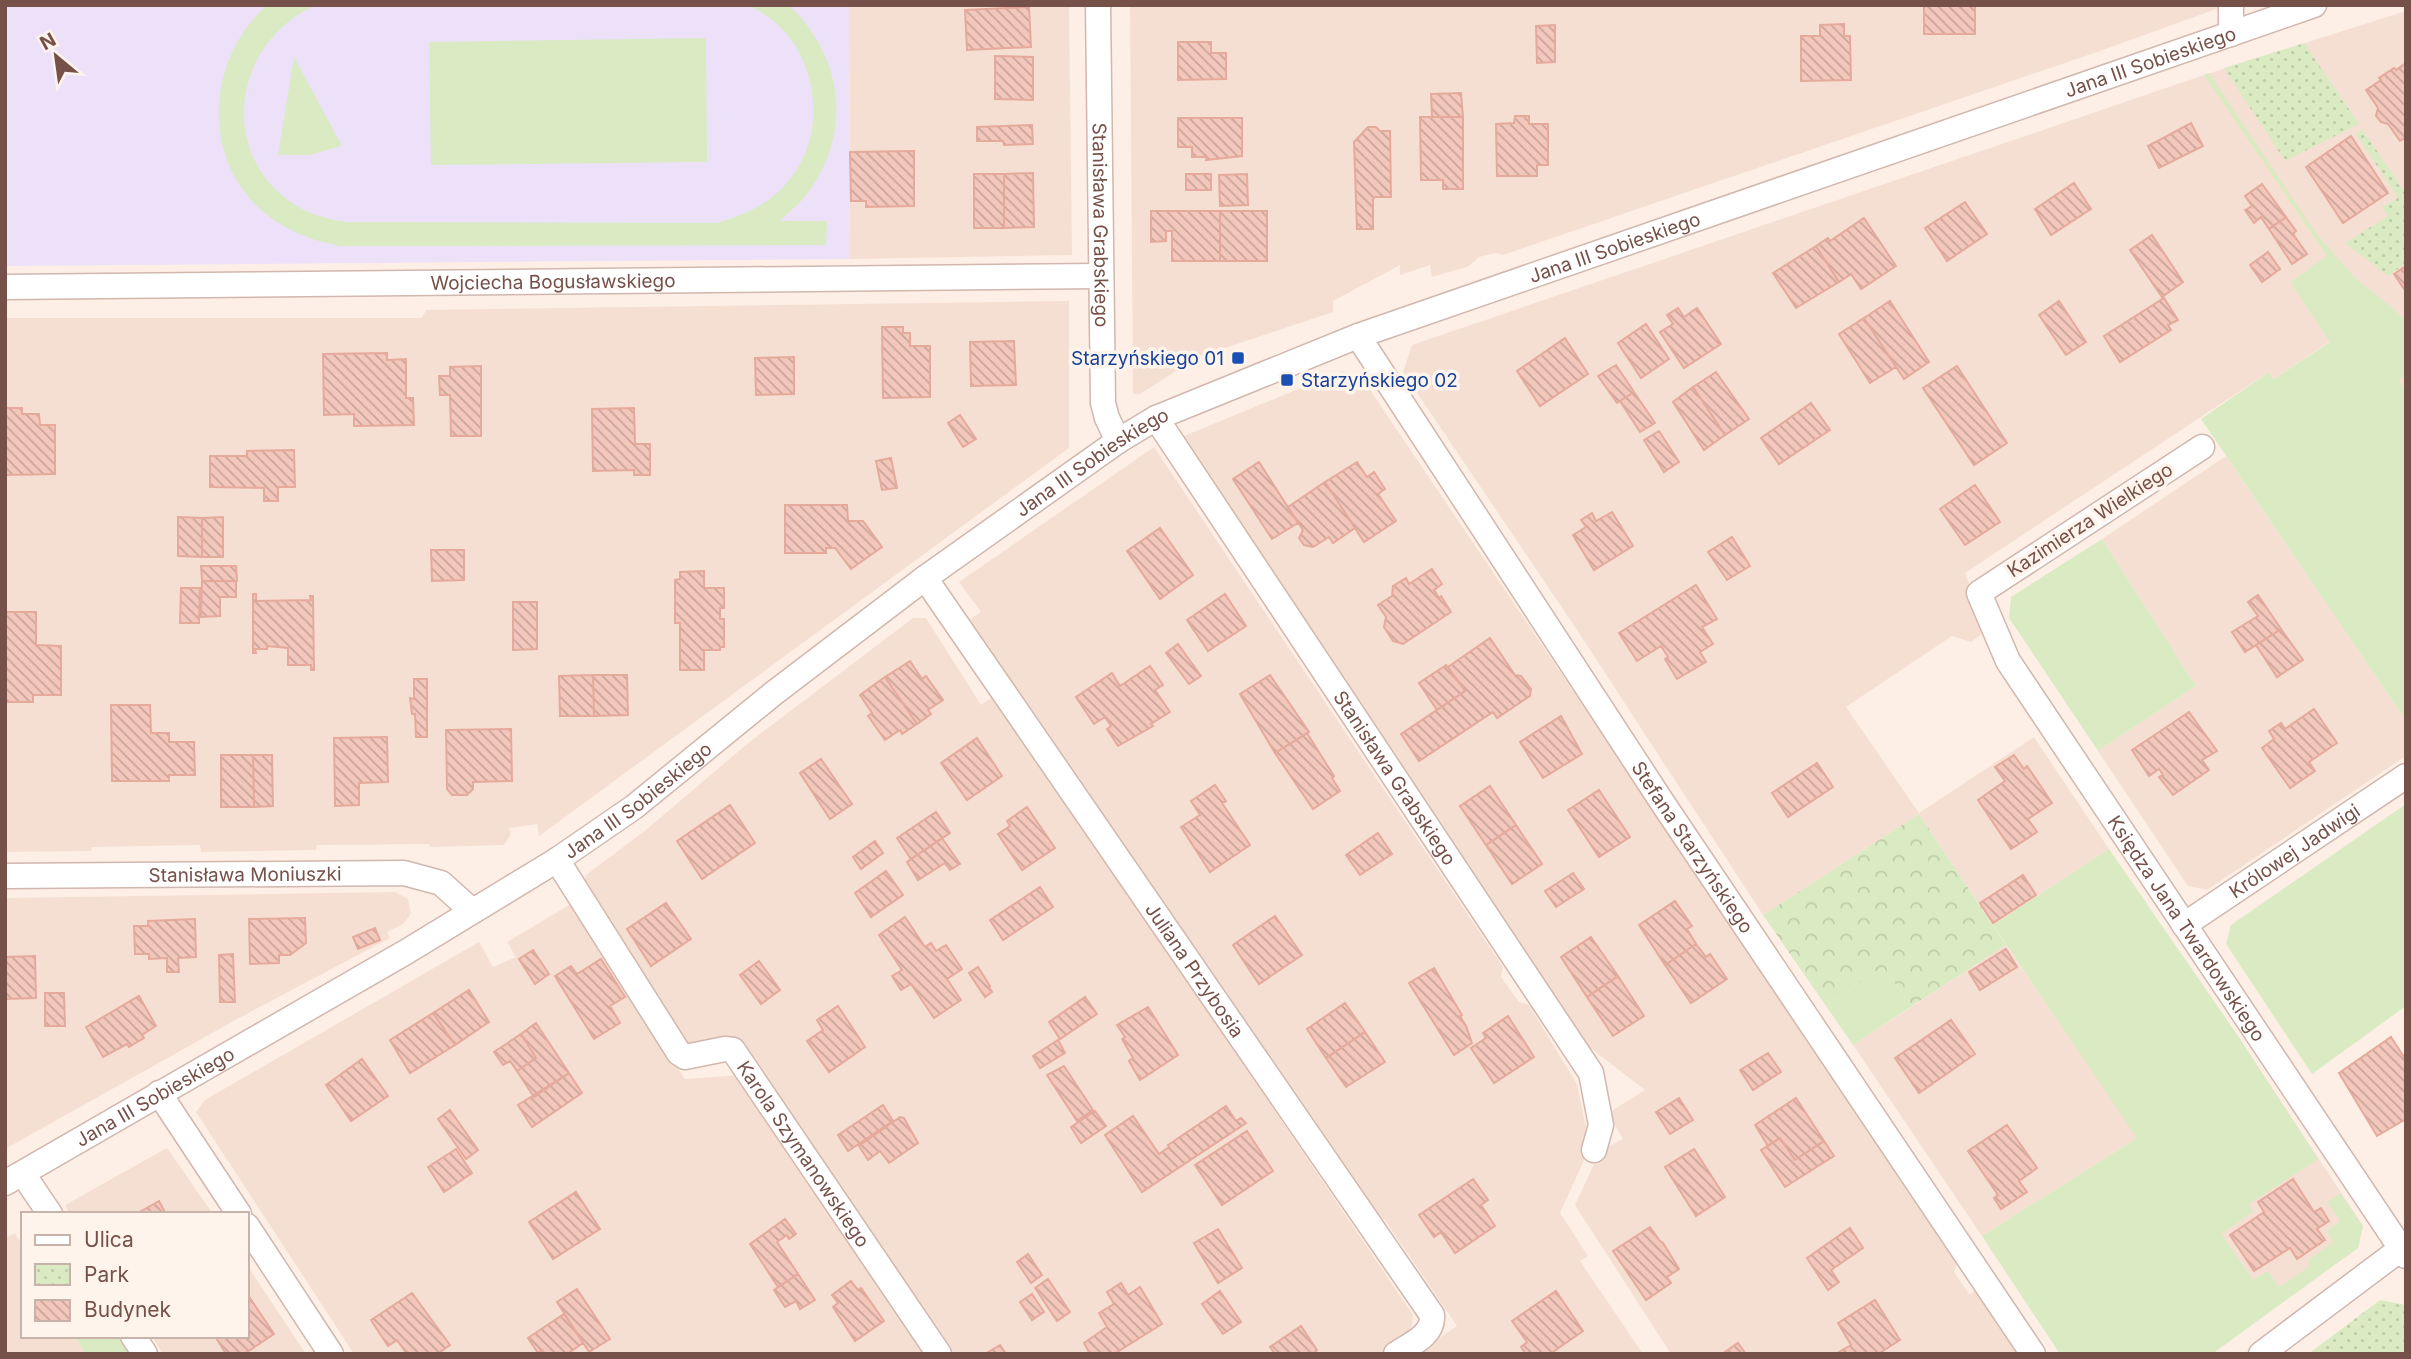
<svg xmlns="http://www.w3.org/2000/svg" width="2411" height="1359" viewBox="0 0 2411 1359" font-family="Inter,sans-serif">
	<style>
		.residential { fill: #f5dfd3 }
		.education { fill: #ece1f9 }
		.grass { fill: #daebc3 }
		.forest { fill: url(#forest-crowns) }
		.park { fill: url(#park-dots) }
		.building { fill: url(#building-back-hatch); stroke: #e6aa9c; stroke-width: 2 }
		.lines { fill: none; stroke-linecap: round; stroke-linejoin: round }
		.street-casing { stroke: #d1b7ad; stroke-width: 27 }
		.street { stroke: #fff; stroke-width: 24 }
		.transit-dot { fill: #1a4fb4; stroke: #fff4ec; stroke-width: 2.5 }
		.labels { text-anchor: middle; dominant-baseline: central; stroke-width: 7; stroke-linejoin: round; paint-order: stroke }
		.street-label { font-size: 19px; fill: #765149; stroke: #fff4ec }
		.transit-label { font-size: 19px; fill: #164399; stroke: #fff4ec; text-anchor: end }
	</style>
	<defs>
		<pattern id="forest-crowns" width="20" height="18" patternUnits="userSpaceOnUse" patternTransform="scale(1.75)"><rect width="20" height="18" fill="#daebc3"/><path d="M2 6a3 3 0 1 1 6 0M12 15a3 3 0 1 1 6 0" fill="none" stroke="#bfcba9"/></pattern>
		<pattern id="park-dots" width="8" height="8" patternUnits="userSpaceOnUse" patternTransform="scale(1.75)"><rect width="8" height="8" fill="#daebc3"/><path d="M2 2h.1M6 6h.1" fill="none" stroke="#bfcba9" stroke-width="1.8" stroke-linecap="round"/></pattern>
		<pattern id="building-back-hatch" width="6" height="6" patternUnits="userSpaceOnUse" patternTransform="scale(1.75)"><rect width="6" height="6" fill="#f3c7bc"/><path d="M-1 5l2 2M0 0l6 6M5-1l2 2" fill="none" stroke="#c9a49b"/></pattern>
	</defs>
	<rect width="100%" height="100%" fill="#fdefe5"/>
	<!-- residential -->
	<path class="residential" d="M849,5H1069L1072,255L850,259Z
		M1130,5H2222V7L2097,52L1503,255L1495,253L1479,257L1469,266L1432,277L1430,265L1400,275V265L1333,301V312L1198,357L1140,394H1133Z
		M2406,11V455L2329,342L2274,379L2269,372L1965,573L1987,630L1971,642L1952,636L1846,707L1919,813L2034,737L2109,849L1993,925L1919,814L1763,915L1577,630L1403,372L1412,345L2204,75Z
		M1069,301V448L539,836L537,824L509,828L511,834L504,845L430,847L429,844L317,845L316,850L201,852L200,845L92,847L91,851L5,852V318H422L426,310Z
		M1342,371L1362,378L1958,1262L1954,1272L1969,1294L1978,1289L2020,1354H1671L1575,1205L1600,1151L1623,1139L1608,1113L1645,1090L1580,1040L1177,439Z
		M1154,447L1503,967L1501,977L1519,1002L1529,1005L1577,1084L1590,1147L1560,1213L1588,1256L1580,1261L1643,1354H1415L1457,1326L1384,1219L1375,1224L970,619L981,612L959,582Z
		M2226,456L2406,721V756L2207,890L2188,886L2098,751L2196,686L2102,539Z
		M913,618H926L981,705L994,696L1413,1315L1412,1325L1407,1336L1380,1354H949L744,1046H685L583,887L586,875L646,830L747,744Z
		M395,892L408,899L411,914L403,924L387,932L390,938L239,1018L5,1149V898Z
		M571,904L685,1079L742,1075L930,1354H354L196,1112L205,1100L479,942L493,967L516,957L507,942Z
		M2006,945L2121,1113L2238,1036L2363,1226L2358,1248L2258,1319L2137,1138L1982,1236L1853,1045Z
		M167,1148L213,1214H70L65,1205Z
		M15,1233L23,1246V1336H75L85,1354H5V1238Z
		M247,1265L306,1354H163L151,1336H247Z"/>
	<!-- education -->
	<path class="education" d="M5,5H849L850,259L5,266Z"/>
	<!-- grass -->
	<path class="grass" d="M267,5H316C228,44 216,166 306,211C319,217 333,220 347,222L717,223C740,216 761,208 779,191C836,139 820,35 747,5H789C842,56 853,129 810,190C802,202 790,211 780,221H827L826,245L340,246C315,241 292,233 271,218C200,166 204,61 267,5Z
		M706,38L707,162L431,165L429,42Z
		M294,57L342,146L309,155H278Z
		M2209,73L2315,232L2354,277L2395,310L2406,322V375L2398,380L2406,391V721L2201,419L2269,372L2274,379L2330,342L2290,282L2327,256L2204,75Z
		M2102,539L2196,686L2098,751L2009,618L2011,597Z
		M2406,804V1006L2312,1074L2226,944L2231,925Z
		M2109,849L2238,1036L2318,1159L2249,1204L2253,1212L2221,1234L2253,1280L2268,1271L2279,1287L2310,1266L2308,1260L2334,1242L2327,1231L2340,1221L2327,1202L2340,1193L2363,1226L2358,1248L2212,1354H2060L1982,1236L2137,1138L1993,925Z
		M1883,967L1912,1006L1853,1045L1826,1006Z
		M75,1336H119L131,1354H85Z"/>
	<!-- forest -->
	<path class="forest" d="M1919,814L2006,945L1912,1006L1883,967L1826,1006L1763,915Z"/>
	<!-- park -->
	<path class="park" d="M2304,43L2359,124L2285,161L2224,68Z
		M2362,129L2406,194V263L2388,276L2345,243L2388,216L2382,207L2398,198L2356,134Z
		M2380,1300L2406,1305V1354H2308Z"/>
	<!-- building -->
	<path class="building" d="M1924,5H1975V34H1924Z
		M1029,7L1031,47L967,50L965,10Z
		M1844,24V36H1850L1851,80L1801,81V36H1820V25Z
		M1555,25V62L1537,63L1536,26Z
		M1178,42H1211V53H1226V79L1178,80Z
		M995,56L1033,57V100L995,99Z
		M2406,63V137L2400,141L2388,124L2381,122L2376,116L2378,108L2366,90L2381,80L2379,78L2394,68L2396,70Z
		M1461,93L1463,117H1432L1431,94Z
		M1515,116H1529V124H1548V165H1537V176H1497L1496,124L1514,123Z
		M1420,117H1463V189H1443V180H1421Z
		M1178,118H1242V156L1206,160L1207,157H1192V147H1178Z
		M2191,123L2203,146L2159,168L2148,146Z
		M1032,125L1033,144L1004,145L1003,141H977V127Z
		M1368,127H1376L1380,131H1390L1391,197H1375L1373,199V229H1357L1354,142Z
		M2351,136L2388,193L2343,223L2306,167Z
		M914,151V206L866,207V201H851L850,152Z
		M1033,173L1034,227L1004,228V174Z
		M974,174H1004V228H974Z
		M1186,174H1211V190H1186Z
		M1247,174L1248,205L1220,206L1219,175Z
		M2074,183L2091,209L2051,235L2035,209Z
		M2262,184L2286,217L2269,229L2261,217L2254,223L2245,210L2252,206L2245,196Z
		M1965,202L1987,234L1947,261L1925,228Z
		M1151,211H1220V261H1172V231H1166V241L1151,242Z
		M1220,211H1267V261H1220Z
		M2286,217L2296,231L2293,234L2307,254L2292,264L2269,229Z
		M1864,218L1896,266L1861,289L1851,274L1839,282L1816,246L1828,238L1830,241Z
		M2152,235L2183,282L2162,297L2130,250Z
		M1816,246L1839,282L1796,308L1773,273Z
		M2268,252L2280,269L2262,282L2250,265Z
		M2406,266V292L2394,274Z
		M2164,298L2178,320L2168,325L2171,330L2120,362L2104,336Z
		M1890,301L1929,362L1904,379L1864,318Z
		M2059,301L2086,342L2066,355L2039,315Z
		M1678,308L1684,317L1697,308L1721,344L1684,368L1660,332L1673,324L1667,315Z
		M1864,318L1896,367L1870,383L1839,334Z
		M1646,324L1669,359L1641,378L1618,343Z
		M882,327H903V333H910V346H930V397L883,398Z
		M1565,338L1588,374L1540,406L1517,371Z
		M1014,341L1016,385L971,386L970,342Z
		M387,353V360L406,359V398H413L414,425L354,426V414L324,415L323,354Z
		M794,357V394L756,395L755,358Z
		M1616,365L1634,392L1617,403L1598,376Z
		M481,366V436H451L450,395H440L439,376H450V367Z
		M1957,366L2007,443L1974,465L1923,388Z
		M1716,372L1749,419L1725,435L1693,387Z
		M1693,387L1725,435L1704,450L1673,402Z
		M1634,392L1655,423L1640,432L1620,401Z
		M1811,403L1830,430L1779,464L1761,438Z
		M5,408H22V414H39L40,425H55V474L5,475Z
		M634,408L635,444H650V475H634V470L593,471L592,409Z
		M960,415L976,439L963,447L948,423Z
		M1659,431L1679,462L1664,472L1644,440Z
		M294,450L295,487H278V501H264V488L210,487V456H247V451Z
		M891,458L897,488L882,490L876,461Z
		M1259,462L1298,523L1272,539L1233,479Z
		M1357,462L1367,477L1374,472L1385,489L1378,494L1396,521L1364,542L1325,482Z
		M1325,482L1355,528L1333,543L1329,537L1313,547L1304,545L1299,538L1303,530L1288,507Z
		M1975,485L2000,522L1965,545L1940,509Z
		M785,505H847L848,521H863L882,547L851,569L835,548H826V553H785Z
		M1612,512L1633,546L1594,570L1573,535L1586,527L1581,520L1592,513L1596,521Z
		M178,517L202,518V557L178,556Z
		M223,517V557H202V518Z
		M1160,528L1193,575L1160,599L1127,551Z
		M1732,537L1750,566L1727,580L1708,552Z
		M431,550H464V580L432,581Z
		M201,566H236L237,581H202Z
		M1432,569L1442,584L1434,590L1439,598L1441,596L1451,612L1403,644L1393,641L1384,627L1386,617L1378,605L1392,596L1393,586L1406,578L1409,584Z
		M704,571V588H724V608H720V619H724V647H720V650H704V670H680V623H675V580L680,579V572Z
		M236,581V597H220V616L201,617L202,581Z
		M1696,585L1717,619L1702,627L1713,644L1700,652L1706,662L1677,679L1665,659L1668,657L1661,646L1637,661L1619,633Z
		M181,588H200L199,623H180Z
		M253,594H256V601L311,600L310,596H313L314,670H311V665H288V648L267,646V649H255L256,653H253Z
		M1225,594L1246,626L1208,651L1187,620Z
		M2258,595L2281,629L2245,652L2232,632L2258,616L2248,602Z
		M513,602H537V649L513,650Z
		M5,612H36V645L61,646V695H33V702H5Z
		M2281,629L2303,660L2277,677L2256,645Z
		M1490,638L1515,675L1521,676L1531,689L1530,696L1497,718L1493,712L1419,761L1401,734L1465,691L1448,667Z
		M1178,644L1201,676L1189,684L1166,653Z
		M910,661L922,679L926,676L943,700L928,710L931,714L917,724L885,677Z
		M1446,665L1465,691L1437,710L1419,683Z
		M1150,666L1163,685L1155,690L1170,712L1151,724L1153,726L1118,746L1107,729L1111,726L1105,717L1094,724L1076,697L1112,673L1120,686Z
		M593,675H627L628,715L594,716Z
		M593,675L594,716H560L559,676Z
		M1270,675L1309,732L1275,753L1240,694Z
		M885,677L917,724L902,734L900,730L885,740L868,716L872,713L860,695Z
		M414,679H427V737H416L415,714H412L410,698L414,699Z
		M111,705H150L151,733H169V742H194L195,775H169V781H112Z
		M2314,709L2337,743L2309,762L2315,771L2290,788L2262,748L2274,739L2269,731L2281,723L2285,729Z
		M2189,712L2217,751L2202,760L2209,770L2173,795L2159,777L2163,775L2159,769L2149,776L2132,750Z
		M1561,716L1582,754L1543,778L1520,742Z
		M511,729L512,781L473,782V789L467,795H452L447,789L446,730Z
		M1307,733L1334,776L1332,778L1340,791L1313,809L1275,753Z
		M387,737L388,782L359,783V805L335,806L334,738Z
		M977,738L1002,776L967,800L941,763Z
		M221,755H253L254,807H221Z
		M253,755H272L273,806L254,807Z
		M2014,755L2024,769L2027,766L2052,803L2028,819L2037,832L2011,849L1978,800L2005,781L1995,767Z
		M821,759L852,804L830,819L800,773Z
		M1817,763L1833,787L1788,817L1772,793Z
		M1215,785L1226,801L1222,803L1250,845L1210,872L1181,827L1200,815L1191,801Z
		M1490,786L1516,825L1486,845L1460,806Z
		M1599,790L1630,837L1599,857L1568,810Z
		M730,805L755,843L702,879L677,841Z
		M1027,807L1055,848L1022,870L998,834L1010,826L1007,821Z
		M936,812L950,833L911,859L897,838Z
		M1516,825L1542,864L1512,884L1486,845Z
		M1378,833L1392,854L1360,875L1346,855Z
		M942,838L960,864L950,870L945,863L918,880L907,862Z
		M875,841L883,853L861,869L853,857Z
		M886,871L903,895L871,917L855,893Z
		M1573,873L1584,889L1556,907L1545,891Z
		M2023,875L2036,895L1993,923L1980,903Z
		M1040,887L1053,907L1003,940L990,920Z
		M1675,901L1692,926L1687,929L1696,944L1665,965L1639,925Z
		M666,903L691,939L651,966L627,929Z
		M1275,916L1302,955L1259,984L1233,945Z
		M905,917L925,947L931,943L936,951L946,945L962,969L947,979L961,1000L934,1018L911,984L901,990L892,976L902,970L879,935Z
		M305,918L306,943L290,955H279V963L250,964L249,919Z
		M195,919L196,957L178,958L179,972H167V958L149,959V954H135L134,926H148V921Z
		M375,928L380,940L358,949L353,937Z
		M1591,937L1618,976L1587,997L1561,957Z
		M1696,944L1706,957L1710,954L1727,979L1691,1003L1665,965Z
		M2006,949L2017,967L1980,990L1969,972Z
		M533,950L549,974L535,984L519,959Z
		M233,954L235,1002H220L219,955Z
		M35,956L36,998L5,999V957Z
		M601,959L625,997L610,1006L620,1023L594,1039L555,976L571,966L577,974Z
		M759,961L780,990L761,1004L740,975Z
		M978,967L990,986L989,987L992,992L985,997L969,973Z
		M1434,968L1462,1015L1460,1016L1466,1026L1472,1043L1454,1055L1409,983Z
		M1618,976L1644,1016L1613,1036L1587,997Z
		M469,990L489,1022L455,1045L433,1013Z
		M45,993H64L65,1026H45Z
		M139,996L156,1026L142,1035L144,1038L129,1047L127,1044L103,1057L86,1027Z
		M1085,997L1097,1014L1060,1039L1049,1022Z
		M1345,1003L1365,1032L1326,1058L1307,1029Z
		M838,1006L865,1047L829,1072L807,1041L823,1030L817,1020Z
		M1148,1007L1178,1055L1140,1080L1129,1061L1133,1058L1122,1039L1125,1037L1117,1025Z
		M433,1013L455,1045L410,1073L390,1040Z
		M1508,1016L1534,1057L1494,1083L1471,1048L1486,1038L1483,1033Z
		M1951,1020L1975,1054L1919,1093L1895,1058Z
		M536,1023L569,1073L534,1097L517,1071L536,1058L521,1034Z
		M1365,1032L1385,1062L1346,1087L1326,1058Z
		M521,1034L536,1058L517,1071L510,1061L503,1065L494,1052Z
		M2391,1037L2406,1060V1119L2377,1136L2339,1073Z
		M1058,1040L1065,1053L1040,1068L1033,1056Z
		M1768,1053L1781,1072L1753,1090L1740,1070Z
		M362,1059L388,1096L351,1121L326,1085Z
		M1064,1066L1093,1110L1077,1121L1047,1075Z
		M569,1073L582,1093L532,1127L518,1105Z
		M1679,1098L1693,1120L1670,1134L1656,1112Z
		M1796,1098L1824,1141L1795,1160L1780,1138L1768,1146L1755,1125Z
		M883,1105L893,1121L848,1151L838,1135Z
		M1226,1106L1236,1121L1241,1118L1246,1123L1142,1192L1105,1135L1133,1116L1159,1154L1169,1147L1168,1145Z
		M450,1110L478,1150L466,1159L438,1119Z
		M1095,1111L1106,1126L1081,1143L1071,1127Z
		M900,1117L904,1118L918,1143L889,1163L880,1151L868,1160L859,1146Z
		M2007,1125L2037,1168L2019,1181L2027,1192L2001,1209L1994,1198L1998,1195L1968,1151Z
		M1247,1131L1273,1171L1222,1205L1195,1165Z
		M1780,1138L1795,1160L1824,1141L1834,1156L1785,1187L1761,1150Z
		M456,1149L472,1173L444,1192L428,1167Z
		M1694,1149L1725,1197L1696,1216L1665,1167Z
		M1473,1179L1488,1200L1481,1205L1495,1226L1455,1253L1441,1232L1434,1237L1419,1215Z
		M2293,1179L2314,1212L2321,1208L2329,1221L2317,1229L2325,1240L2297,1259L2290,1248L2254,1271L2230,1235L2264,1212L2258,1202Z
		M576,1192L600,1229L553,1259L529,1222Z
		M159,1201L166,1214H136Z
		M785,1219L796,1234L789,1239L787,1235L777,1242L798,1274L778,1287L750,1244Z
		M1650,1227L1660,1241L1663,1243L1679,1269L1667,1277L1671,1283L1646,1300L1613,1251Z
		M1850,1228L1863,1248L1831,1270L1839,1282L1828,1290L1807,1258Z
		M1218,1229L1242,1268L1218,1283L1194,1243Z
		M1028,1254L1042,1275L1031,1283L1017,1262Z
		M798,1274L815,1300L800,1309L796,1301L785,1307L774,1290Z
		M1048,1279L1070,1312L1057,1321L1035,1288Z
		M851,1281L858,1290L861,1288L884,1321L855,1341L833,1307L838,1303L832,1295Z
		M1121,1283L1128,1295L1140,1287L1162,1324L1114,1354H1090L1084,1343L1107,1327L1099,1313L1114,1304L1107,1292Z
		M577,1289L610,1339L589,1352L557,1302Z
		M1220,1291L1241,1322L1223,1334L1202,1304Z
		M1556,1291L1583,1331L1550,1354H1526L1521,1347L1527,1342L1512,1321Z
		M412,1293L450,1345L437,1354H407L397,1340L388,1346L371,1320Z
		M1032,1294L1044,1312L1032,1320L1020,1302Z
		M248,1295L274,1334L244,1354H226L215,1336H247Z
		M1875,1300L1900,1340L1878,1354H1841L1839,1352L1851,1345L1838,1323Z
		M564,1314L583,1343L567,1354H544L542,1350L538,1353L528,1338Z
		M1301,1326L1317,1350L1312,1354H1275L1270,1347Z
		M1738,1343L1746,1354H1722Z
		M1000,1345L1006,1354H985Z"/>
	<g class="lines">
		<!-- street casing -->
		<g class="street-casing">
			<g id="street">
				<path id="s1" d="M1098,5L1103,403L1107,418L1118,441"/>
				<path d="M2231,5V34"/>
				<path id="s2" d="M5,287L1100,276"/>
				<path id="s3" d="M1358,336L1662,802L2033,1354"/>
				<path id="s4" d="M1156,418L1591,1073L1601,1125L1594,1150"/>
				<path id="s5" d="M2202,447L1979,593L2008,661L2406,1256"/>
				<path id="s6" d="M925,578L1432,1315C1434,1335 1411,1344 1396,1354"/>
				<path id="s7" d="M557,860L679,1053L685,1057L725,1049L733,1050L939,1354"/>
				<path id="s8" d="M5,876L404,873L441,883L471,910"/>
				<path id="s9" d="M2184,925L2406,776"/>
				<path d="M159,1093L239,1214"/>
				<path d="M23,1174L50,1214"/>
				<path id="s10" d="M5,1183L406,952L557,860L634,807L774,693L925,578L1118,441L1156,418L1358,336L2314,5"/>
				<path d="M247,1226L331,1354"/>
				<path d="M133,1336L145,1354"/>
				<path d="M2261,1354L2406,1245"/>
			</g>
		</g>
		<!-- street -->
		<use href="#street" class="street"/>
	</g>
	<!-- markers -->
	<g class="transit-dot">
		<rect x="1231" y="351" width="14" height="14" rx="3.5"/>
		<rect x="1280" y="373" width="14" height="14" rx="3.5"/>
	</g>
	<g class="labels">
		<!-- street labels -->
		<g class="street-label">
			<text stroke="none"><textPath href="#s10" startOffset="2441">Jana III Sobieskiego</textPath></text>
			<text stroke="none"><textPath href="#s1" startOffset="220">Stanisława Grabskiego</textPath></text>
			<text stroke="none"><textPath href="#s10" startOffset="1874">Jana III Sobieskiego</textPath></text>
			<text stroke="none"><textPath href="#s2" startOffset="548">Wojciecha Bogusławskiego</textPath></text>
			<text stroke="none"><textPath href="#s10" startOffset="1307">Jana III Sobieskiego</textPath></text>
			<text transform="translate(2090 520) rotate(-33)">Kazimierza Wielkiego</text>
			<text stroke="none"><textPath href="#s4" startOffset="432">Stanisława Grabskiego</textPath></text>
			<text stroke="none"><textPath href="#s10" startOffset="740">Jana III Sobieskiego</textPath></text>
			<text stroke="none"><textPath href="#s3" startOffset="611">Stefana Starzyńskiego</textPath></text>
			<text stroke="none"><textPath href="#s9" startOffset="133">Królowej Jadwigi</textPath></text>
			<text stroke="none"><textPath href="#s8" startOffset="240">Stanisława Moniuszki</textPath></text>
			<text stroke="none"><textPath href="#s5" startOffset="662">Księdza Jana Twardowskiego</textPath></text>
			<text stroke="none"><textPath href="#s6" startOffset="476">Juliana Przybosia</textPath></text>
			<text stroke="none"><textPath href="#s10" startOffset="173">Jana III Sobieskiego</textPath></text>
			<text stroke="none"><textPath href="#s7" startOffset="410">Karola Szymanowskiego</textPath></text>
		</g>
		<!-- transit labels -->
		<g class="transit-label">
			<text x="1224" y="358">Starzyńskiego 01</text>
			<text x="1301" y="380" text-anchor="start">Starzyńskiego 02</text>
		</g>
	</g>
	<!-- border -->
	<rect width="2411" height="1359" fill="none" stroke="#765149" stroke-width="14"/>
	<!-- legend -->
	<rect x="21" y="1212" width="228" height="126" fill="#fff4ec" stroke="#c8b3ab" stroke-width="2"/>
	<rect x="35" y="1235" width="35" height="10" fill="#ffffff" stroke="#c8b3ab" stroke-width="2"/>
	<text x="84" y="1247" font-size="21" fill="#765149">Ulica</text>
	<rect x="35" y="1264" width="35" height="21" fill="url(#park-dots)" stroke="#c8b3ab" stroke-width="2"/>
	<text x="84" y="1282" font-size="21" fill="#765149">Park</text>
	<rect x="35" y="1300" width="35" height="21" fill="url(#building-back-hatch)" stroke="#c8b3ab" stroke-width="2"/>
	<text x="84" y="1317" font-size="21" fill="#765149">Budynek</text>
	<!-- north arrow -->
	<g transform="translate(56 56) rotate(331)" stroke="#fff4ec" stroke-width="5" paint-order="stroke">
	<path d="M0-5L12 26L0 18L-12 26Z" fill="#765149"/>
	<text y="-10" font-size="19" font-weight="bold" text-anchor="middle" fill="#765149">N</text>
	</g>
</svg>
